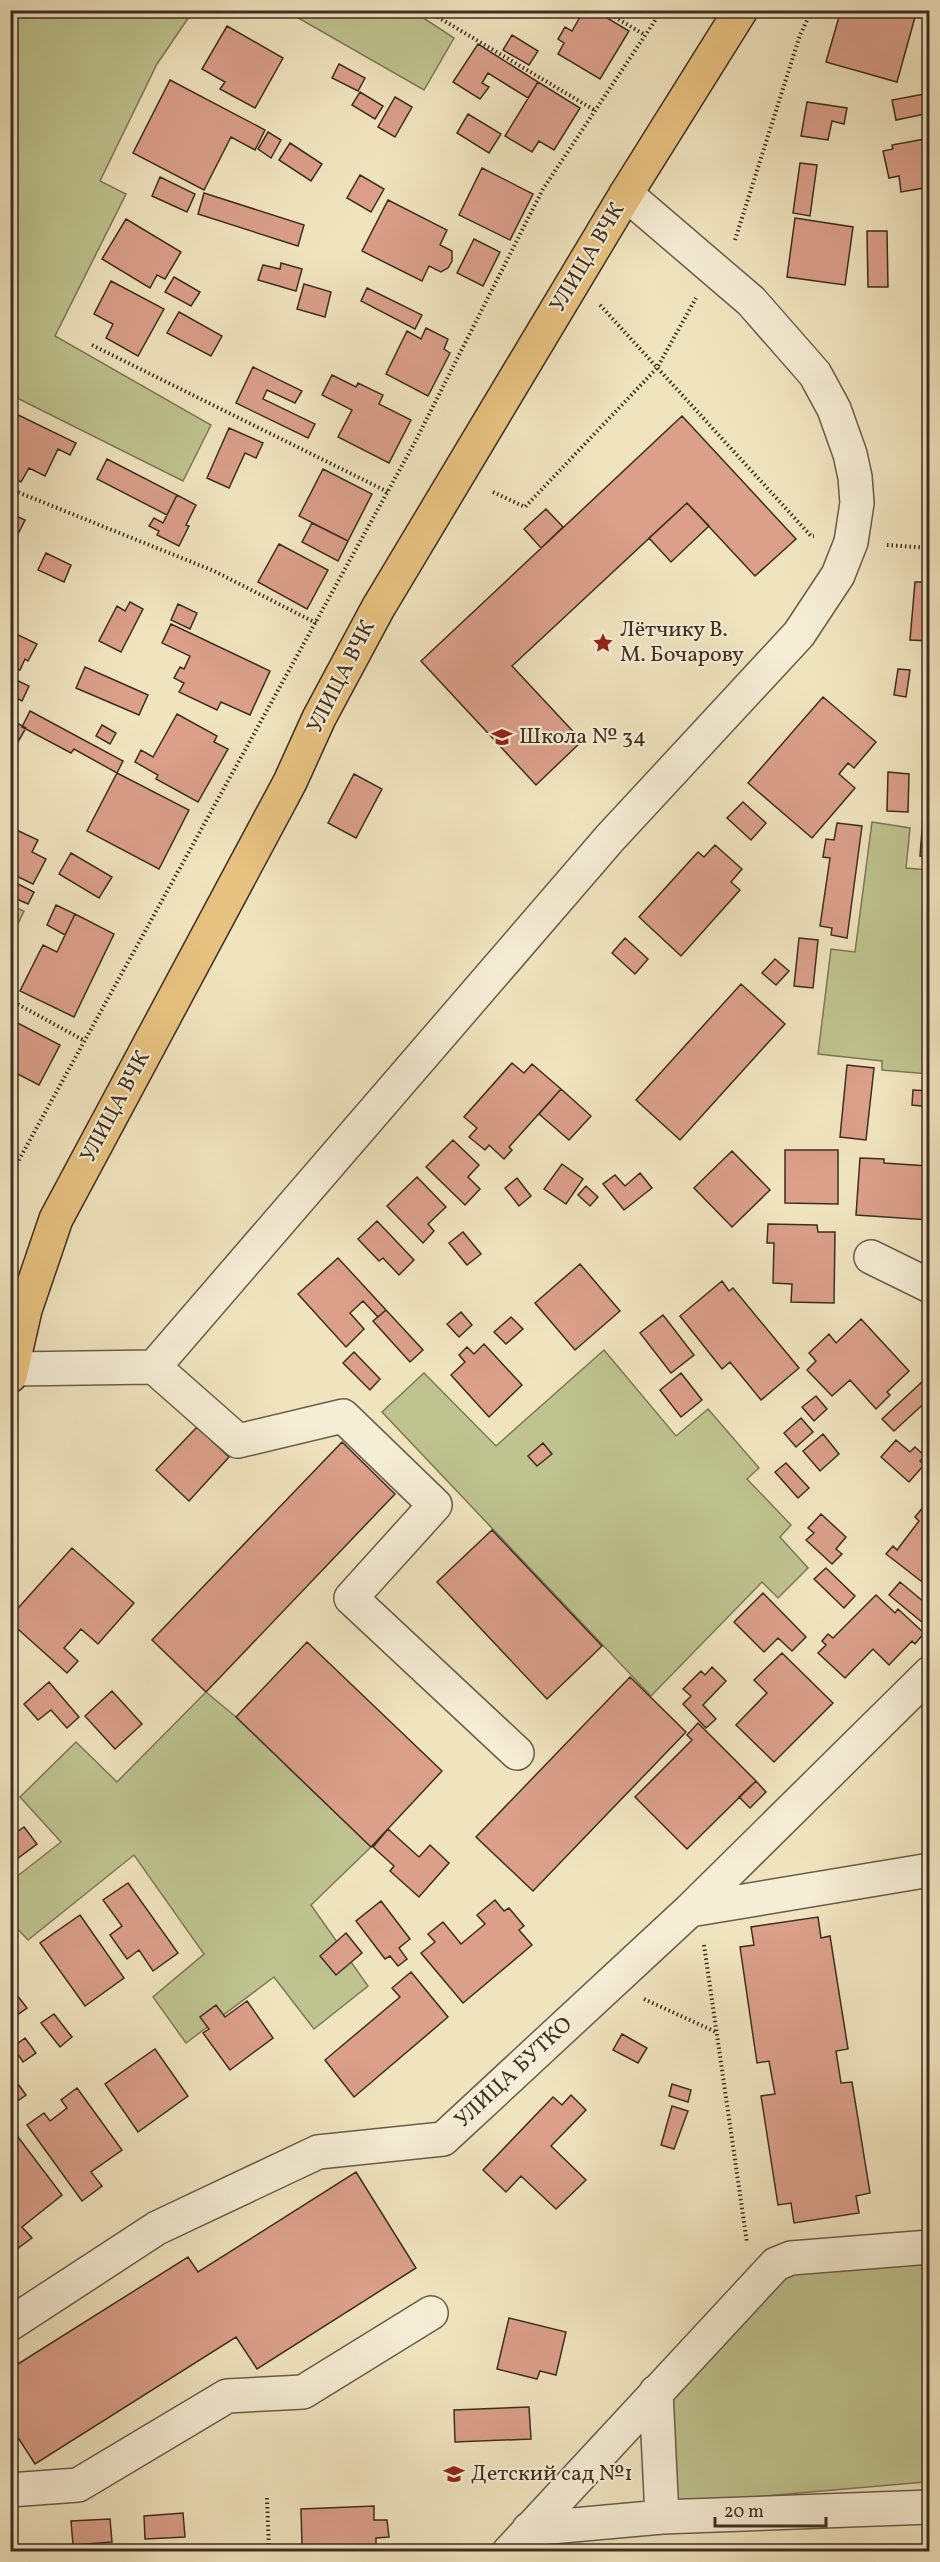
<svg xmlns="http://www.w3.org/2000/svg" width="940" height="2562" viewBox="0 0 940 2562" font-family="Vollkorn,serif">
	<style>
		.green { fill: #bec38f; stroke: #7e7858; stroke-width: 1.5 }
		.building { fill: #db9f8a; stroke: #3d2e22; stroke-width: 1.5 }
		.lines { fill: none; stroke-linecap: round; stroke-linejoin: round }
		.minor-casing { stroke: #6a5c49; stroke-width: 36 }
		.major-casing { stroke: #3d2e22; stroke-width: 36 }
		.path { stroke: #3d2e22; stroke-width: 4; stroke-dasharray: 1.5 3; stroke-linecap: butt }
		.minor { stroke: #f5edd5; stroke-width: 33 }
		.major { stroke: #e8c280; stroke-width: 33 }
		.labels { text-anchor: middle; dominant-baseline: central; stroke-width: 4.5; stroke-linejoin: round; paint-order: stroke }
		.street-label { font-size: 22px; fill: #3d2e22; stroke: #f5edd5 }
		.poi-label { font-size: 22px; fill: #3d2e22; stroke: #f5edd5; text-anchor: start }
	</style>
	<rect width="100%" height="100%" fill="#f0e4bf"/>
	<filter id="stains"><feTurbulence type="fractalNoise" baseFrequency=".00333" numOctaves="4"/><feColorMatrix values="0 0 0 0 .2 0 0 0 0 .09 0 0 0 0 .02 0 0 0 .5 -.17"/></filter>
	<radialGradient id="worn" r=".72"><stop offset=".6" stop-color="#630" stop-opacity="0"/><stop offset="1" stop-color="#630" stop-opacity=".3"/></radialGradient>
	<!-- green -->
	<path class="green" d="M10,11H193L157,64L100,181L126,194L55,336L211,425L183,481L11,395Z
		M286,11H413L454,38L424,90Z
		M872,822L910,828L906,868L929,870V1074L882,1070V1061L818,1054L831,949L855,952Z
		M11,905L24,911L11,939Z
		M604,1350L676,1436L708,1409L759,1468L747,1479L791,1525L780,1537L808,1568L778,1598L762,1582L651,1696L382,1412L424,1373L496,1446Z
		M206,1692L236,1717L371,1847L311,1905L368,1986L314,2029L274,1977L186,2043L153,1997L204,1954L134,1855L28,1940L11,1922V1881L61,1842L20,1797L76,1742L117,1782Z
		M929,2261L930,2479L925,2482L684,2503L675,2497L671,2396L775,2282L793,2271Z"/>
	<!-- building -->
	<path class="building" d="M584,10H594L629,31L600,79L558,54L564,43L558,39L565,27L572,31Z
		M841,10H892L915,17L897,82L826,62Z
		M227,26L283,58L255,108L220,89L225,82L202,69Z
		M512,35L538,51L529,65L503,50Z
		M478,44L538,82L528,98L488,73L482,83L489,87L480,99L453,82Z
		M339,64L365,78L358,91L332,78Z
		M170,80L265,130L255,150L231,137L204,190L133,153Z
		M538,82L580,108L554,150L539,141L532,152L505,136Z
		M360,92L383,106L375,119L352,105Z
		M930,93V113L896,120L892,100Z
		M395,97L412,107L395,137L378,127Z
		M807,102L847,108L844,124L832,121L828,140L801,136Z
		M468,114L501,134L489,153L457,133Z
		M268,132L281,140L271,158L258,149Z
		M930,138V187L901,192L899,176L889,178L883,151L893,149L892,145Z
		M290,143L322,164L311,181L279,160Z
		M800,163L817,165L810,216L793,213Z
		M482,168L533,194L510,240L459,215Z
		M360,175L384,189L371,212L347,198Z
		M160,177L195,194L187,212L152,196Z
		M204,193L304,225L298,246L198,214Z
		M388,200L447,230L440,245L452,251V261L448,268L441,272L429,266L422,281L362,251Z
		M795,218L853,227L845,285L787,277Z
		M126,219L181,252L165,279L157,275L150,288L102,259Z
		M867,231H887L888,287H868Z
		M474,239L500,252L483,286L457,273Z
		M281,263L302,269L296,291L258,280L263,265L280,269Z
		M174,277L200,292L191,306L165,292Z
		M111,281L164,309L138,356L106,338L113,324L94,314Z
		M304,284L331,292L325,317L297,309Z
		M367,288L422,315L415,329L361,301Z
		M179,312L222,336L211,356L167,333Z
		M426,328L448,339L444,349L450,353L428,396L386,374L407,331L421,339Z
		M253,367L302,391L295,403L267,390L263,399L315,424L308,438L236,403Z
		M332,375L356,387L358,383L383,395L379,404L411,420L389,463L338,437L352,410L322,395Z
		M10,411L76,443L70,455L58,449L45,476L29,468L21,482L10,476Z
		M682,416L796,539L755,576L687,503L512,666L582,741L536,785L421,661Z
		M229,428L263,443L256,458L245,453L229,488L207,478Z
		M107,459L177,495L167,515L97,479Z
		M323,469L372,494L348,541L299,516Z
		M177,495L196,505L186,525L189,526L179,546L157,535L159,531L149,526L154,518L163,523Z
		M687,503L709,526L671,562L649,538Z
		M546,509L563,527L541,548L524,529Z
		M10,513L25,520L10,550Z
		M312,523L348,541L338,561L302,542Z
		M279,544L328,570L307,609L258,582Z
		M46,553L71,565L64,582L38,570Z
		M928,570L930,641L910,640L915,582H927Z
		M130,602L143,609L121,652L99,641L117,606L125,611Z
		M178,604L197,613L190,629L171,620Z
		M171,624L270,671L250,715L221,702L217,710L179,692L184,683L174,678L180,667L184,669L190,656L162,643Z
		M10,631L37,644L28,661L25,659L20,670L10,666Z
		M85,667L148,695L139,715L76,688Z
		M898,669L910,670L906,697L894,695Z
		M10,677L29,686L22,701L17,698L10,713Z
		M823,697L876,742L854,768L848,763L839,774L855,788L812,838L748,783Z
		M30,711L123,761L117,773L74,749L71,753L22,727Z
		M177,714L217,736L214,742L228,749L198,802L156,779L158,775L135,762L141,750L153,757Z
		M10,719L26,728L15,747L10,744Z
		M102,725L116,733L110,744L96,736Z
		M888,772L909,774L908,812L887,811Z
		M117,773L189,810L159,869L87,831Z
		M354,774L382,789L356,838L328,823Z
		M926,778H930V857L920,856Z
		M743,802L766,823L751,840L727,818Z
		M837,823L862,826L847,938L831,935L832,928L820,926L830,858L823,857L826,839L834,840Z
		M10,827L38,840L32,852L46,859L33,884L10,873Z
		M715,845L742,869L731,882L740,890L681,956L639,917L698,852L704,857Z
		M71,853L112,877L99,898L59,874Z
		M14,882L34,892L28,904L10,896Z
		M56,905L75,914L65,935L47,925Z
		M75,914L114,934L74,1017L20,991L43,945L57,952Z
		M625,938L648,959L635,974L612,953Z
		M799,938L818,940L813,988L794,986Z
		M775,959L789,971L776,985L762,973Z
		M741,984L785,1024L680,1140L636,1100Z
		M10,1019L60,1045L39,1085L10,1070Z
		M512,1063L524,1073L532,1064L561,1089L509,1147L512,1150L504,1159L489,1145L485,1150L469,1137L477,1128L464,1117Z
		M847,1065L874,1068L866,1140L840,1137Z
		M561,1089L591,1116L569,1140L539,1114Z
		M913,1090L930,1091V1107L912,1105Z
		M453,1140L479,1165L468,1177L480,1189L465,1205L426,1167Z
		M785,1150H838V1204L785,1203Z
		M732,1151L770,1190L732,1227L694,1188Z
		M860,1158L884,1159V1163L928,1166L930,1220L856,1215Z
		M562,1164L583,1179L566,1204L544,1189Z
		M640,1173L652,1188L624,1210L603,1184L615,1175L625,1186Z
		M417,1177L446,1207L428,1224L434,1231L423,1243L387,1206Z
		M517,1178L531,1196L519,1206L505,1188Z
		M586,1186L598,1197L590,1206L578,1195Z
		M377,1221L414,1260L399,1275L383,1258L379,1261L358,1239Z
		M768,1224L817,1225L818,1232H835L834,1303L791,1302L792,1284L773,1283L774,1243H767Z
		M463,1232L481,1254L467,1265L449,1243Z
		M338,1258L386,1310L378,1317L363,1301L350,1313L364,1329L346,1347L298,1294Z
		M580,1264L620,1311L575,1350L535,1303Z
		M722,1281L729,1291L733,1288L799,1368L761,1400L730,1362L722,1369L680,1316Z
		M386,1310L423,1350L410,1362L373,1321Z
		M461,1312L472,1325L459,1337L447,1324Z
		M663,1315L694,1355L671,1373L640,1333Z
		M511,1317L523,1329L506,1344L494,1332Z
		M861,1319L909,1371L887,1392L890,1395L876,1409L850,1380L832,1396L807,1370L816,1361L809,1353L829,1334L836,1343Z
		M484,1344L522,1385L489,1417L451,1375L465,1362L459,1355L467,1347L474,1354Z
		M354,1352L380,1379L370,1390L343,1363Z
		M681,1373L702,1400L681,1417L660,1390Z
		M924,1380L930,1386V1398L894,1431L882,1419Z
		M816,1396L827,1409L814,1421L802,1407Z
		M801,1418L813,1432L796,1447L784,1433Z
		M197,1427L229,1457L189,1501L156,1470Z
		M823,1434L839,1454L820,1471L803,1451Z
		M896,1440L910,1452L915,1447L925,1456L920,1461L924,1465L909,1482L881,1457Z
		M342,1442L395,1494L206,1692L152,1640Z
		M543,1443L552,1454L537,1466L528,1456Z
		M786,1463L809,1488L798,1498L775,1472Z
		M924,1506L930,1510V1588L886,1554L893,1546L897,1550L919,1521L915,1517Z
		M821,1514L846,1537L836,1549L842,1554L832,1564L806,1540L814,1533L808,1528Z
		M492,1530L602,1646L547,1699L437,1582Z
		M72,1548L134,1603L98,1644L81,1629L64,1648L78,1661L67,1673L10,1622V1617Z
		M826,1568L855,1596L844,1608L814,1579Z
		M900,1582L930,1607L928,1627L889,1595Z
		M763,1593L806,1637L792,1651L778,1638L764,1652L734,1622Z
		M876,1595L895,1613L898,1609L924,1633L915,1644L912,1641L889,1665L873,1649L845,1678L818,1653L826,1645L822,1641L828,1634L833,1638Z
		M307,1642L442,1771L371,1847L236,1717Z
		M782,1653L833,1703L774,1762L736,1725L767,1693L754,1680Z
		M712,1667L726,1681L703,1705L716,1719L706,1728L683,1704L691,1696L683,1689L701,1671L705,1675Z
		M630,1677L686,1732L533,1891L476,1837Z
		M49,1682L79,1717L67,1728L51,1710L38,1720L24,1704Z
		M112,1691L142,1724L115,1749L85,1716Z
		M698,1723L756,1781L687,1849L635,1797L692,1740L687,1735Z
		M756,1781L766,1792L750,1808L739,1797Z
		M24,1827L37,1844L10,1864V1837Z
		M388,1829L419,1857L430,1845L449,1863L419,1897L390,1871L394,1866L373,1847Z
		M128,1883L178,1953L153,1971L139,1950L127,1959L110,1935L122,1926L103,1900Z
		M495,1900L504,1911L509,1908L524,1926L519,1930L532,1945L463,2003L421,1953L435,1942L428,1934L443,1922L461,1944L485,1924L477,1915Z
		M381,1901L410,1939L399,1948L407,1959L398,1966L390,1956L385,1959L356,1921Z
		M80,1915L124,1978L85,2006L40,1943Z
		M818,1917L821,1938L830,1936L848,2049L836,2051L841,2083L852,2082L870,2193L856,2196L859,2213L794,2223L791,2203L778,2205L761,2096L775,2094L769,2061L757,2063L740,1947L754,1945L751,1927Z
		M346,1933L362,1953L336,1975L320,1956Z
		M411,1972L448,2017L354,2097L325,2060L400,1997L392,1988Z
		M10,1986L27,2008L10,2020Z
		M247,2001L273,2038L230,2070L203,2033L209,2029L200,2017L216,2005L225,2017Z
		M54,2014L72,2037L60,2047L41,2023Z
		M622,2034L647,2048L638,2063L613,2050Z
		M25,2038L36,2053L23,2062L13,2047Z
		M155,2049L188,2096L138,2132L105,2084Z
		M10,2073L26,2095L10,2106Z
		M672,2084L691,2090L688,2102L669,2096Z
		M77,2088L122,2150L91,2172L102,2186L82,2201L27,2125L44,2113L50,2121L67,2108L61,2100Z
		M571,2095L586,2110L551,2146L586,2180L556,2209L521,2176L506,2192L483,2170L553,2097L562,2105Z
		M672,2106L688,2111L674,2149L661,2145Z
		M15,2133L62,2195L22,2227L32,2238L10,2254V2137Z
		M356,2172L416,2268L257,2369L236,2337L35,2464L10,2425V2369L188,2257L198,2272Z
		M509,2318L566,2332L556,2375L540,2371L537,2379L497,2369Z
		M529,2407L531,2439L455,2442L454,2410Z
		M374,2506V2520H387L389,2537L376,2538V2552H290V2546H302L301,2509Z
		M183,2513L185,2537L145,2539L144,2516Z
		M110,2519L112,2542L73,2545L71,2521Z"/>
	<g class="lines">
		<!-- minor casing -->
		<g class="minor-casing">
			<path id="minor" d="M871,1257L930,1286
				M154,1367L238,1441L343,1416L435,1505L351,1598L517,1753
				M13,1369L154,1367L610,838L799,634L838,575L851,542L857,503L855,477L850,454L834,409L815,374L751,301L626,194
				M690,1910L930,1870
				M10,2324L157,2228L318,2152L443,2139L690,1910L930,1673
				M656,2392L662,2517
				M10,2490L78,2485L227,2396L303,2392L431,2313
				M529,2529L662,2517L930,2507
				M509,2552L776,2264L791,2258L930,2247"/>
		</g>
		<!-- major casing -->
		<g class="major-casing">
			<path id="major" d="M10,1376L25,1310L56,1219L290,782L319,718L378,608L626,194L741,10"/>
		</g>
		<!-- path -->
		<path class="path" d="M426,10L596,111
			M603,10L645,35
			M735,240L800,35L812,10
			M600,305L811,536H814
			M92,345L388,492
			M10,489L214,571L316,623
			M493,492L525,507L657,368L696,298
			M887,545L930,548
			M10,1000L85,1041
			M10,1176L415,442L543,189L662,10
			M704,1945L747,2243
			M644,1999L716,2032
			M267,2498L269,2552"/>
		<!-- minor -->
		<use href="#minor" class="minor"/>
		<!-- major -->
		<use href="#major" class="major"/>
	</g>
	<!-- icons -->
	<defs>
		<g id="sight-bare" transform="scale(1.62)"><path d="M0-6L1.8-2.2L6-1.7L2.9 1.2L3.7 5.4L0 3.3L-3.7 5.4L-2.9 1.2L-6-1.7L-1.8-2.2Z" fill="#8f2418" stroke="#f5edd5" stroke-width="2.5" paint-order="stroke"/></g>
		<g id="school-bare" transform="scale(1.62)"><path d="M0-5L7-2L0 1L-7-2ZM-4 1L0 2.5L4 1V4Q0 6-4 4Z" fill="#8f2418" stroke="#f5edd5" stroke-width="2.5" paint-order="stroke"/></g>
	</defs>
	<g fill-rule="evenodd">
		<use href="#sight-bare" x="603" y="643"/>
		<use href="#school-bare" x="502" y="737"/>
		<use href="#school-bare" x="454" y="2474"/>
	</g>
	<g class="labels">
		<!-- street labels -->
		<g class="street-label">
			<text transform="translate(588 258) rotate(-59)">УЛИЦА ВЧК</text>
			<text transform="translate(342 677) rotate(-63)">УЛИЦА ВЧК</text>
			<text transform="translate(116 1107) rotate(-62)">УЛИЦА ВЧК</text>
			<text transform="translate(514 2073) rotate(-43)">УЛИЦА БУТКО</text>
		</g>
		<!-- poi labels -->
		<g class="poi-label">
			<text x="620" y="630">Лётчику В.<tspan x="620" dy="25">М. Бочарову</tspan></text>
			<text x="519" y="737">Школа № 34</text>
			<text x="471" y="2474">Детский сад №1</text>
		</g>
	</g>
	<!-- margin -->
	<rect width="940" height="2562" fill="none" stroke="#f0e4bf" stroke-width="36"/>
	<rect x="12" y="12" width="916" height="2538" fill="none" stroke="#3d2e22" stroke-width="3"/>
	<rect x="18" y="18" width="904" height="2526" fill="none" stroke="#3d2e22" stroke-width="1.5"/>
	<!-- scale -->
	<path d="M715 2517v9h111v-9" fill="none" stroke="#3d2e22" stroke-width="3"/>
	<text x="724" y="2517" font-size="18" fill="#3d2e22" stroke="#f5edd5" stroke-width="4.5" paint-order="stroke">20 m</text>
	<rect width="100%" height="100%" filter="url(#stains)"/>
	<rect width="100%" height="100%" fill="url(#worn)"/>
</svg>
